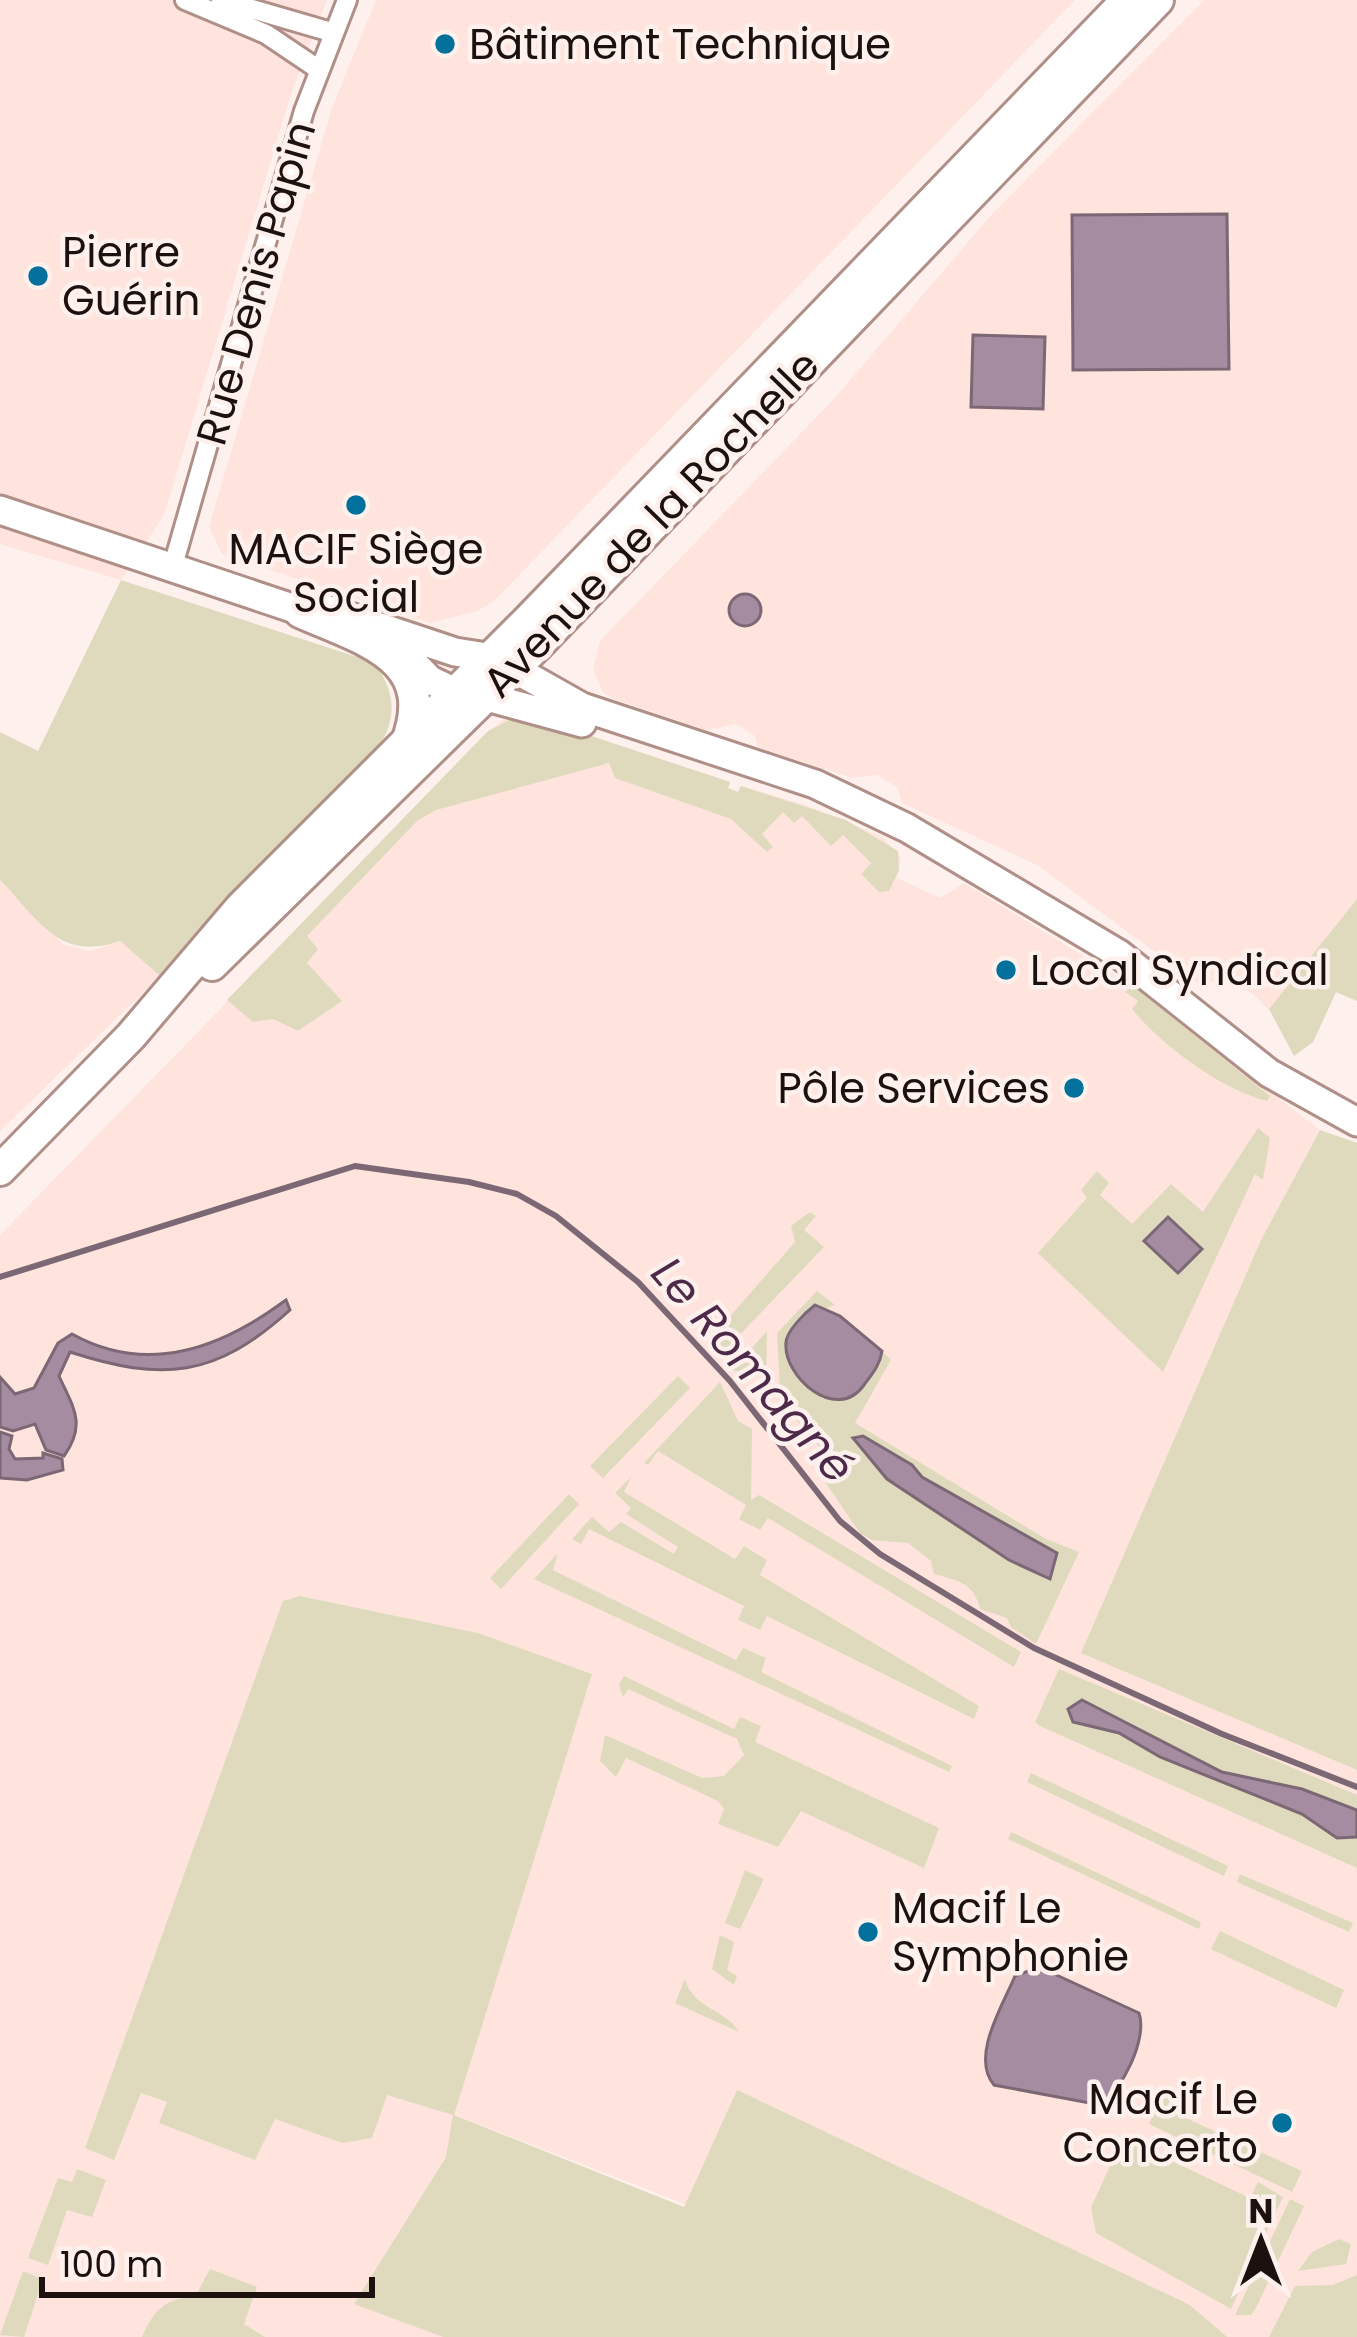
<svg xmlns="http://www.w3.org/2000/svg" width="1357" height="2337" viewBox="0 0 1357 2337" font-family="Poppins,sans-serif">
	<style>
		.built { fill: #fee4dd; fill-rule: evenodd }
		.green { fill: #dfdabe }
		.water { fill: #a58ca1; stroke: #7c6775; stroke-width: 3 }
		.lines { fill: none; stroke-linecap: round; stroke-linejoin: round }
		.stream { stroke: #7c6775; stroke-width: 6 }
		.street-casing { stroke: #af8f87; stroke-width: 24 }
		.secondary-casing { stroke: #af8f87; stroke-width: 33 }
		.primary-casing { stroke: #af8f87; stroke-width: 36 }
		.street { stroke: #fff; stroke-width: 18 }
		.secondary { stroke: #fff; stroke-width: 27 }
		.primary { stroke: #fff; stroke-width: 30 }
		.poi-dot { fill: #04719d; stroke: #fef0ec; stroke-width: 4.5 }
		.labels { text-anchor: middle; dominant-baseline: central; stroke-width: 9; stroke-linejoin: round; paint-order: stroke }
		.poi-label { font-size: 42px; fill: #1c110e; stroke: #fef0ec; text-anchor: start }
		.street-label { font-size: 42px; fill: #1c110e; stroke: #fef0ec }
		.water-label { font-size: 45px; font-style: italic; fill: #4d2a4a; stroke: #fef0ec }
	</style>
	<rect width="100%" height="100%" fill="#fef0ec"/>
	<!-- built -->
	<path class="built" d="M0,0H327L292,91L164,515L121,580L0,544Z
		M376,0H1075L496,599L478,611L430,623L222,554L209,527L332,108Z
		M1204,0H1357V1001L1336,992L1313,1042L1294,1056L1276,1017L1252,993L1222,981L1197,983L1037,865L902,803L898,788L877,775L852,778L758,747L755,736L736,724L706,730L614,699L603,692L593,669L600,641L834,399L992,214Z
		M502,720H543L730,782L728,788L738,792L741,786L805,805L883,837L901,858L897,878L940,898L964,883L1133,986L1320,1130L1261,1240L1082,1652L1357,1770V2337H1028L455,2115L446,2157L355,2303L443,2337H0V1235ZM301,1596L477,1633L592,1674L454,2114L134,2018L283,1602Z
		M0,881L64,945L91,951L120,941L160,976L0,1131Z"/>
	<!-- green -->
	<path class="green" d="M121,580L357,657L377,667C399,699 395,725 373,755L160,976L120,941C59,962 40,921 0,880V732L38,751Z
		M515,717L543,720L730,782L728,788L738,792L741,786L846,820L898,851L899,870L889,891L879,892L861,874L871,863L843,835L831,846L802,816L794,823L783,812L762,834L773,847L767,852L731,819L615,778L609,763L436,810L417,821L307,936L318,949L307,963L342,1001L298,1031L273,1019L253,1022L227,1000L488,731Z
		M1357,899V1001L1336,992L1313,1042L1294,1056L1269,1009Z
		M1133,986L1270,1096L1267,1101C1222,1090 1161,1045 1132,1009L1138,1001L1125,992Z
		M1258,1128L1270,1138L1263,1180L1255,1174L1163,1372L1038,1253L1087,1198L1081,1190L1097,1171L1109,1183L1100,1195L1132,1224L1171,1184L1203,1212Z
		M1320,1130L1357,1143V1770L1081,1653L1261,1240Z
		M810,1212L816,1216L804,1230L824,1247L723,1352L711,1338L795,1242L791,1226Z
		M817,1291L835,1305L802,1317L788,1335L823,1399L881,1362L882,1351L891,1360L855,1423L1046,1539L1079,1552L1036,1644L1011,1627L1007,1618L980,1609C974,1582 956,1580 934,1574L931,1561L908,1543L872,1540L860,1533L825,1482L827,1464L812,1435L781,1406L777,1333Z
		M767,1331L766,1377L732,1370Z
		M678,1376L690,1388L603,1478L590,1466Z
		M720,1382L738,1421L752,1429L751,1500L759,1495L1021,1652L1014,1667L768,1518L760,1530L739,1519L746,1505L658,1451L648,1465L644,1463Z
		M631,1477L624,1492L735,1559L744,1546L767,1560L760,1575L979,1706L974,1719L767,1616L760,1630L738,1620L744,1606L589,1529L581,1544L572,1539L592,1517L609,1532L621,1522L674,1554L678,1547L626,1514L631,1508L615,1493Z
		M569,1494L579,1504L501,1589L490,1578Z
		M558,1553L553,1570L736,1660L743,1648L766,1658L761,1672L952,1766L949,1772L534,1579Z
		M300,1596L478,1633L592,1674L454,2115L684,2207L737,2090L1190,2305L1227,2337H443L354,2304L446,2157L453,2115L387,2095L372,2138L342,2143L275,2119L255,2160L159,2123L167,2102L141,2093L114,2160L85,2148L283,1601Z
		M1059,1669L1357,1795V1810L1302,1789L1222,1772L1083,1700L1073,1722L1119,1733L1160,1757L1302,1814L1337,1838L1357,1837V1868L1040,1726L1035,1722Z
		M624,1676L734,1729L740,1717L761,1726L755,1742L939,1828L924,1868L801,1811L778,1847L718,1824L724,1809L718,1801L626,1758L616,1777L600,1761L605,1735L702,1778L724,1776L744,1755L737,1739L628,1689L623,1697L619,1685Z
		M1031,1773L1228,1866L1224,1876L1027,1782Z
		M1011,1832L1201,1922L1199,1929L1008,1839Z
		M745,1870L764,1879L740,1929L725,1923Z
		M1240,1874L1353,1923L1349,1932L1237,1882Z
		M1220,1931L1344,1990L1336,2008L1211,1949Z
		M720,1935L734,1942L727,1970L737,1976L734,1985L712,1969Z
		M685,1979C694,2010 725,2008 739,2032L675,2003Z
		M1167,2086L1186,2094L1177,2114L1302,2171L1292,2192L1149,2124Z
		M1123,2138L1250,2198L1258,2182L1283,2197L1231,2309L1096,2233L1091,2207Z
		M77,2169L106,2180L92,2217L67,2210L48,2265L28,2258L58,2178L72,2182Z
		M1290,2199L1304,2206L1256,2308L1251,2315H1235Z
		M1339,2239L1351,2244L1346,2264L1298,2271L1312,2252Z
		M210,2269L257,2287L244,2324L265,2337H142C154,2310 165,2298 195,2297Z
		M23,2271L43,2279L24,2337L0,2335Z
		M1357,2275V2337H1269L1295,2286L1332,2285Z"/>
	<!-- water -->
	<path class="water" d="M1227,214L1229,369L1073,370L1072,215Z
		M973,335L1045,337L1043,409L971,407Z
		M729 610a16 16 0 1 1 32 0a16 16 0 1 1-32 0Z
		M1168,1217L1202,1249L1178,1273L1144,1241Z
		M286,1300L290,1310C215,1378 163,1382 70,1352L59,1376C73,1407 87,1424 64,1456L46,1450L35,1424L13,1431L0,1427V1377L15,1394L34,1388L58,1343L72,1334C148,1376 221,1348 286,1300Z
		M815,1305L840,1316L882,1351C880,1365 872,1374 864,1385C836,1424 783,1376 786,1343C786,1331 806,1312 815,1305Z
		M0,1432L12,1436L9,1449L15,1459L43,1458V1453L62,1459L63,1470L27,1480L0,1478Z
		M863,1436L912,1465L922,1477L1057,1553L1050,1579L1009,1560L887,1479L853,1438Z
		M1082,1700L1222,1772L1302,1789L1357,1810V1837L1337,1838L1302,1814L1160,1757L1119,1733L1073,1722L1068,1709Z
		M1039,1967L1139,2013C1148,2038 1122,2091 1100,2105L994,2085C970,2057 1003,2005 1015,1976Z"/>
	<g class="lines">
		<!-- stream -->
		<path class="stream" d="M0,1277L355,1166L469,1182L517,1194L556,1216L638,1282L730,1381L840,1521L880,1554L1034,1648L1222,1734L1357,1787"/>
		<!-- street casing -->
		<g class="street-casing">
			<path id="street" d="M185,0L266,34L318,69
				M221,0L331,32
				M172,569L304,111L347,0"/>
		</g>
		<!-- secondary casing -->
		<g class="secondary-casing">
			<path id="secondary" d="M0,510L322,618
				M305,602L455,652L487,657
				M392,641L430,680L453,691
				M513,668L582,707L815,784L907,828L1119,954L1269,1073L1357,1122
				M483,696L582,723"/>
		</g>
		<!-- primary casing -->
		<g class="primary-casing">
			<path id="primary" d="M300,612C362,640 440,657 406,744
				M212,965L536,647L1158,0
				M0,1170L131,1036L241,907L527,621L1127,0"/>
		</g>
		<!-- street -->
		<use href="#street" class="street"/>
		<!-- secondary -->
		<use href="#secondary" class="secondary"/>
		<!-- primary -->
		<use href="#primary" class="primary"/>
	</g>
	<!-- markers -->
	<g class="poi-dot">
		<circle cx="445" cy="44" r="12"/>
		<circle cx="38" cy="276" r="12"/>
		<circle cx="356" cy="505" r="12"/>
		<circle cx="1006" cy="970" r="12"/>
		<circle cx="1074" cy="1088" r="12"/>
		<circle cx="868" cy="1932" r="12"/>
		<circle cx="1282" cy="2123" r="12"/>
	</g>
	<g class="labels">
		<!-- poi labels -->
		<g class="poi-label">
			<text x="469" y="44">Bâtiment Technique</text>
			<text x="62" y="252">Pierre<tspan x="62" dy="48">Guérin</tspan></text>
			<text x="356" y="549" text-anchor="middle">MACIF Siège<tspan x="356" dy="48">Social</tspan></text>
			<text x="1030" y="970">Local Syndical</text>
			<text x="1050" y="1088" text-anchor="end">Pôle Services</text>
			<text x="892" y="1908">Macif Le<tspan x="892" dy="48">Symphonie</tspan></text>
			<text x="1258" y="2099" text-anchor="end">Macif Le<tspan x="1258" dy="48">Concerto</tspan></text>
		</g>
		<!-- street labels -->
		<g class="street-label">
			<text transform="translate(256 283) rotate(-74)">Rue Denis Papin</text>
			<text transform="translate(651 524) rotate(-46)">Avenue de la Rochelle</text>
		</g>
		<!-- water labels -->
		<g class="water-label">
			<text transform="translate(753 1370) rotate(49)">Le Romagné</text>
		</g>
	</g>
	<!-- north arrow -->
	<g transform="translate(1261 2241)" stroke="#fef0ec" stroke-width="9" paint-order="stroke">
	<path d="M0-9L21 45L0 30L-21 45Z" fill="#1c110e"/>
	<text y="-18" font-size="33" font-weight="bold" text-anchor="middle" fill="#1c110e">N</text>
	</g>
	<!-- scale -->
	<path d="M42 2277v18h330v-18" fill="none" stroke="#1c110e" stroke-width="6"/>
	<text x="60" y="2277" font-size="36" fill="#1c110e" stroke="#fef0ec" stroke-width="9" paint-order="stroke">100 m</text>
</svg>
